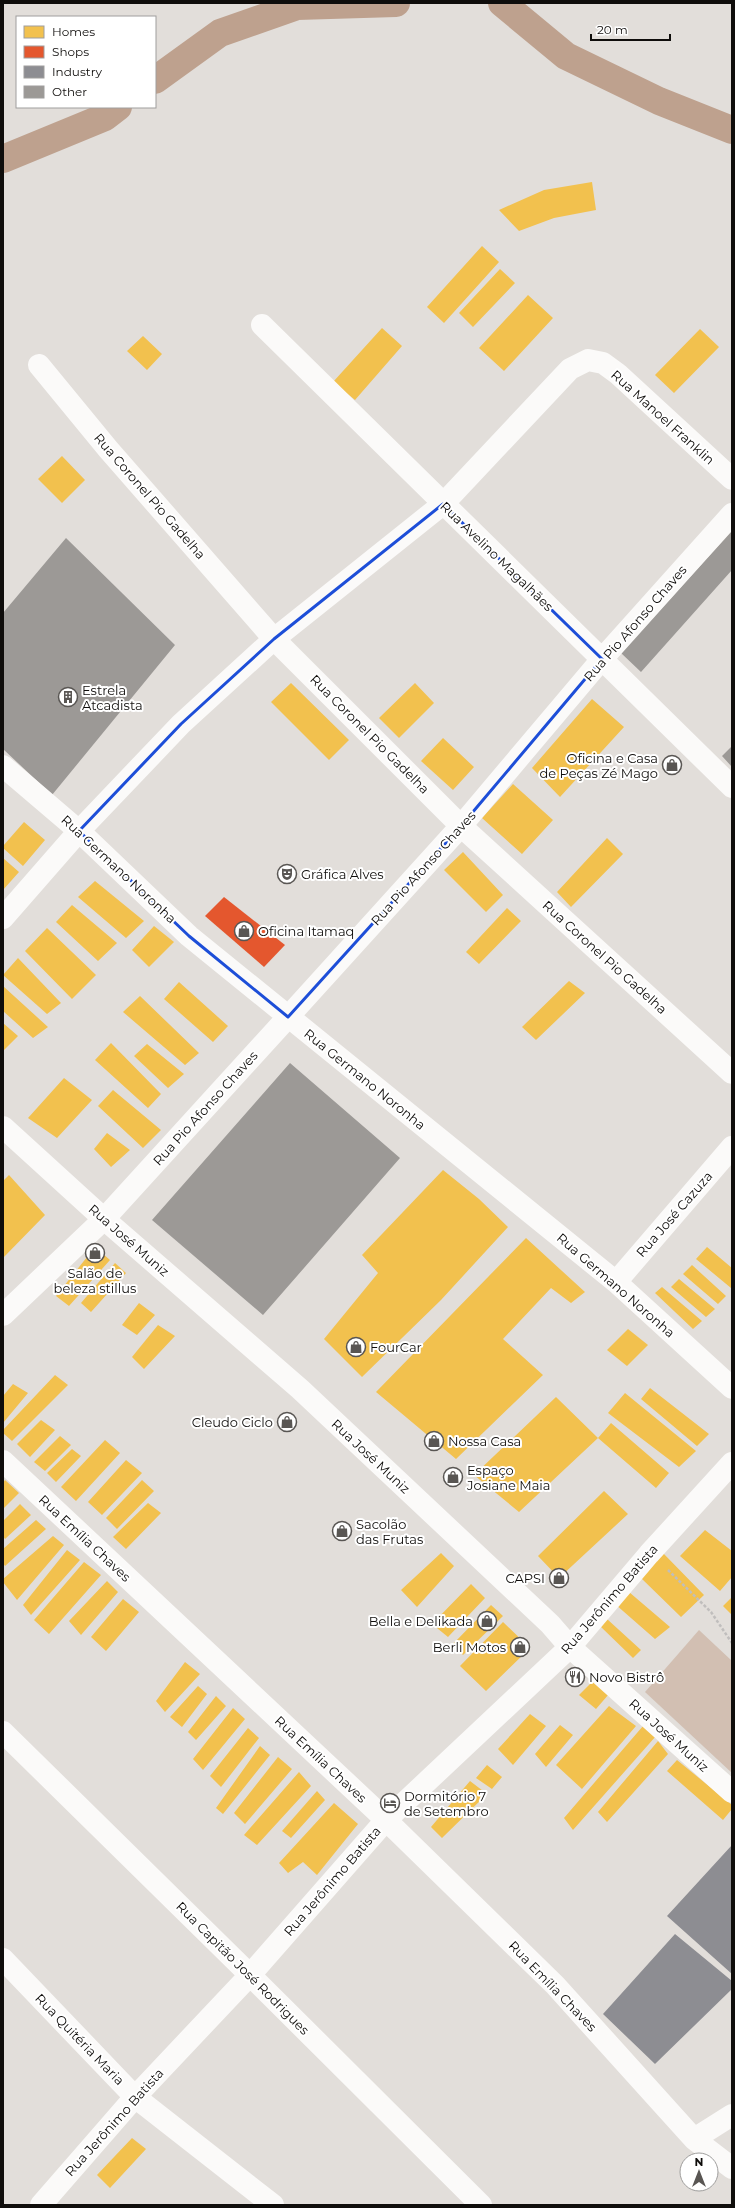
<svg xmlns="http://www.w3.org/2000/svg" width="735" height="2208" viewBox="0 0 735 2208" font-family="Montserrat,sans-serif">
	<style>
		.green { fill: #d2bfb2 }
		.homes { fill: #f2c14e }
		.shops { fill: #e4572e }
		.industry { fill: #8d8d92 }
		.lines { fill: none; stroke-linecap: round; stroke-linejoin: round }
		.canal { stroke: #bea18e; stroke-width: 28 }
		.building { fill: #9c9996 }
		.path { stroke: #c0bebd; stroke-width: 2.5; stroke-dasharray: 3 2; stroke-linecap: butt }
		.minor { stroke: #fbfaf9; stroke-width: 22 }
		.secondary { stroke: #fbfaf9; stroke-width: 22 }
		.primary { stroke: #fbfaf9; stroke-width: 22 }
		.marked { fill: none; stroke: #1d4ed8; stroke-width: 3; stroke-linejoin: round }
		.labels { text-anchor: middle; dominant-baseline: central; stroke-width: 4; stroke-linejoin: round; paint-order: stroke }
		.street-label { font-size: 13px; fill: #0f0d0b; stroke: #fff }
		.poi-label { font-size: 13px; fill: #0f0d0b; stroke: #fff; text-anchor: start }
	</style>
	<rect width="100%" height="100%" fill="#e2deda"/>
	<!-- green -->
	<path class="green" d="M699,1630L732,1661V1773L645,1692Z"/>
	<!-- homes -->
	<path class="homes" d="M592,182L596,210L554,218L519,231L499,210L544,190Z
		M482,246L499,262L444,323L427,307Z
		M500,269L515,283L473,327L459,313Z
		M528,295L553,318L504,371L479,348Z
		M382,328L402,346L355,400L333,382Z
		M700,329L719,347L674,393L655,375Z
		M143,336L162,354L147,370L127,351Z
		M62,456L85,480L62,503L38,479Z
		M291,683L349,740L329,760L271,702Z
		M415,683L434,703L399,738L379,718Z
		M592,699L624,727L560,797L532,768Z
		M443,738L474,767L453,790L421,761Z
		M513,784L553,820L522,854L482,818Z
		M24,822L45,840L23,866L3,848V846Z
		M607,838L623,854L571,907L557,892Z
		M463,852L503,895L486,912L444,870Z
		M3,858L19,872L3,890Z
		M95,881L144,921L126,938L78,897Z
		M72,905L117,943L98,961L56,922Z
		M507,908L521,921L479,964L466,952Z
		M154,926L174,942L149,967L132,950Z
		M47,928L96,975L72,999L25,951Z
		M18,958L61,1003L47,1014L3,975Z
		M569,981L585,993L536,1040L522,1027Z
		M179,982L228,1026L213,1042L164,999Z
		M3,986L48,1027L33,1038L3,1011Z
		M140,996L199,1053L185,1065L123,1012Z
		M3,1023L18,1036L3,1051Z
		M111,1043L161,1094L148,1108L95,1060Z
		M147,1044L184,1074L168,1088L134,1056Z
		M64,1078L92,1100L57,1138L28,1118Z
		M113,1090L161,1130L143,1148L98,1106Z
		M107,1133L130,1150L111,1167L94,1149Z
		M443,1170L479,1199L508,1227L441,1300L362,1377L324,1339L378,1273L362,1255Z
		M9,1175L45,1215L3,1258V1181Z
		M526,1238L585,1292L571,1303L551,1288L503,1339L543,1375L456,1459L376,1392Z
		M95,1247L110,1260L69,1306L56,1296Z
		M707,1247L732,1268L731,1288L696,1259Z
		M115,1263L126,1273L91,1312L81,1303Z
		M692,1265L726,1296L718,1304L683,1274Z
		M679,1279L715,1309L706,1317L671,1287Z
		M662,1287L702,1321L693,1329L655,1293Z
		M139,1303L155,1315L137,1335L122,1325Z
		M158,1325L175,1336L144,1369L132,1357Z
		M628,1329L648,1345L627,1366L607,1350Z
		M55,1375L68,1385L12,1441L3,1433V1430Z
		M13,1384L28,1393L3,1423V1396Z
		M650,1388L709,1434L697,1446L641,1399Z
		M625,1393L696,1451L679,1467L608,1413Z
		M556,1397L598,1438L519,1512L474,1475Z
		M41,1420L55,1430L30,1457L17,1444Z
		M611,1423L669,1473L656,1488L598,1438Z
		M60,1436L71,1445L45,1471L34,1462Z
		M105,1440L120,1453L76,1501L61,1487Z
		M72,1449L81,1456L56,1482L47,1473Z
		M126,1460L142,1473L102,1515L88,1502Z
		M5,1480L19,1493L3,1509V1483Z
		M142,1480L154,1491L117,1529L106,1518Z
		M604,1491L628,1514L559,1578L538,1556Z
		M148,1503L161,1513L126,1549L113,1537Z
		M20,1504L31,1515L5,1539L3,1536V1521Z
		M36,1520L46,1529L5,1566L3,1563V1549Z
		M705,1530L732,1551V1577L720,1591L680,1556Z
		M53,1536L64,1545L17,1600L3,1582V1579Z
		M67,1550L80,1560L31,1615L23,1605Z
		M441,1553L454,1566L417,1607L401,1590Z
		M663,1553L704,1595L681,1617L641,1578Z
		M84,1562L101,1575L49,1634L34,1620Z
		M107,1581L118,1592L81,1635L69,1621Z
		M471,1584L485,1598L448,1637L432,1624Z
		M629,1592L670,1627L655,1639L615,1604Z
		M732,1597V1615L723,1606Z
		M123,1599L139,1612L106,1651L91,1637Z
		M491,1605L503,1616L463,1655L453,1644Z
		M607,1619L641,1650L633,1658L600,1626Z
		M503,1622L530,1648L486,1691L460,1666Z
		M185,1662L200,1674L165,1712L156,1701Z
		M601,1673L615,1687L596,1709L579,1695Z
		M198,1686L207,1694L182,1727L170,1717Z
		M216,1696L226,1706L196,1740L188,1732Z
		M609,1706L636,1726L582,1789L556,1765Z
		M233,1708L245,1719L203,1770L193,1759Z
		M530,1714L546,1726L513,1765L498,1749Z
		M560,1725L573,1735L546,1767L535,1754Z
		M643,1726L656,1736L573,1830L564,1818Z
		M248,1728L259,1738L221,1787L210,1776Z
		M658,1741L668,1754L607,1822L598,1812Z
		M260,1746L270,1755L223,1814L216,1808Z
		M278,1757L292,1769L245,1824L234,1813Z
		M677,1760L732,1805V1809L723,1820L667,1771Z
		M487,1765L502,1777L492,1789L476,1778Z
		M299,1772L311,1786L257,1845L244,1835Z
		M470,1781L487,1794L442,1838L431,1827Z
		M317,1791L325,1800L291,1838L282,1831Z
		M334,1803L358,1824L317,1875L303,1862L288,1873L279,1863Z
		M132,2138L146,2149L110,2188L97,2175Z"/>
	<!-- shops -->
	<path class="shops" d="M224,897L285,945L264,967L205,916Z"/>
	<!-- industry -->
	<path class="industry" d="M732,1845V1974L667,1916Z
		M675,1934L732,1981V1989L655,2064L603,2014Z"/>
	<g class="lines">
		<!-- canal -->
		<path class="canal" d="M502,3L566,56L659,101L732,130
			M155,80L220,33L297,6L396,3
			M3,159L105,117L118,107"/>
	</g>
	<!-- building -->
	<path class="building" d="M732,531V570L641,672L621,653Z
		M66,538L175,645L52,795L3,749V613Z
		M732,746V767L722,756Z
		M290,1063L400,1158L263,1315L152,1220Z"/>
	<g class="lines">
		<!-- path -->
		<path class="path" d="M668,1570L711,1612L732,1643"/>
		<!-- minor -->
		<path class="minor" d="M262,325L732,787
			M39,365L108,449L274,639L461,826L732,1073
			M3,766L79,831L189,936L616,1282L732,1388
			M3,918L79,831L181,724L274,639L443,504L570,369L588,360L603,363L618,374L732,479
			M616,1282L732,1147
			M3,1315L104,1219L288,1017L461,826L602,659L732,514
			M3,1461L386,1820L555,1985L694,2139L732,2168
			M3,1732L250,1975L481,2205
			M3,1959L135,2097L273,2205
			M694,2139L732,2115
			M41,2205L135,2097L250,1975L386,1820L570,1647"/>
		<!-- secondary -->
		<path class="secondary" d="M570,1647L732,1792"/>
		<!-- primary -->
		<path class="primary" d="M3,1127L104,1219L300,1389L550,1624L570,1647L649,1554L732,1463"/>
	</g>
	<!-- marked area -->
	<path class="marked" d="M443,504L602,659L461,826L288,1017L189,936L79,831L181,724L274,639Z"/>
	<!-- icons -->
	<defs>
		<g id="building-ring" transform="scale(1)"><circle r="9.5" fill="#fff" stroke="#595653" stroke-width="1.5"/><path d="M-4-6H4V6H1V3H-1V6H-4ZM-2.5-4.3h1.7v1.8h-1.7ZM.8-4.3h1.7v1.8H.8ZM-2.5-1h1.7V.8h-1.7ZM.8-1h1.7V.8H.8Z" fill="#595653"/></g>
		<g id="shop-ring" transform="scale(1)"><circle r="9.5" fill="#fff" stroke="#595653" stroke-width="1.5"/><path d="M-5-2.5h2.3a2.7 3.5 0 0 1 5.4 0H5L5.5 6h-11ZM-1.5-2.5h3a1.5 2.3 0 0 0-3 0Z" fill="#595653"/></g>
		<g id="theatre-ring" transform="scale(1)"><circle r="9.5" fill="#fff" stroke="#595653" stroke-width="1.5"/><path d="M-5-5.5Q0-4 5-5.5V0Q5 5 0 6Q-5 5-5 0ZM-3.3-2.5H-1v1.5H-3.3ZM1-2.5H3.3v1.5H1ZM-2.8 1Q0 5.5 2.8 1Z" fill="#595653"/></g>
		<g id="restaurant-ring" transform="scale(1)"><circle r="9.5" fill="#fff" stroke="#595653" stroke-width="1.5"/><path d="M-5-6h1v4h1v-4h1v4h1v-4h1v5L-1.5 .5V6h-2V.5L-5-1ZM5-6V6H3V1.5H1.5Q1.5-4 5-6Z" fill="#595653"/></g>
		<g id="hotel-ring" transform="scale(1)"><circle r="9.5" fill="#fff" stroke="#595653" stroke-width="1.5"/><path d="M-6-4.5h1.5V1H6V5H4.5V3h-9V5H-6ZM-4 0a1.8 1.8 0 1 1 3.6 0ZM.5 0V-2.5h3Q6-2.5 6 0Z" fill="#595653"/></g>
	</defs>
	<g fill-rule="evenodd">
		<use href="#building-ring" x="68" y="697"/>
		<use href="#shop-ring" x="672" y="765"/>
		<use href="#theatre-ring" x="287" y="874"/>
		<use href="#shop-ring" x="244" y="931"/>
		<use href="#shop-ring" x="95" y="1253"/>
		<use href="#shop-ring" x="356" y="1347"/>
		<use href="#shop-ring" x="287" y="1422"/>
		<use href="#shop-ring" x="434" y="1441"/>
		<use href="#shop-ring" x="453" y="1477"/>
		<use href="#shop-ring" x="342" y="1531"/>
		<use href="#shop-ring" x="559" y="1578"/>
		<use href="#shop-ring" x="487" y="1621"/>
		<use href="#shop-ring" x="520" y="1647"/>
		<use href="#restaurant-ring" x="575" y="1677"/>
		<use href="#hotel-ring" x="390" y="1803"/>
	</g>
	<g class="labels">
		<!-- street labels -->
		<g class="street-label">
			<text transform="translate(663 417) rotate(42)">Rua Manoel Franklin</text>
			<text transform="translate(150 496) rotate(49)">Rua Coronel Pio Gadelha</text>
			<text transform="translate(497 556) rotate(44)">Rua Avelino Magalhães</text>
			<text transform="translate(635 623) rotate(-49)">Rua Pio Afonso Chaves</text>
			<text transform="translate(370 734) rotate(45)">Rua Coronel Pio Gadelha</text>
			<text transform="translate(423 868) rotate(-48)">Rua Pio Afonso Chaves</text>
			<text transform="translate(119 869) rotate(43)">Rua Germano Noronha</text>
			<text transform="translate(605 957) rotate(42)">Rua Coronel Pio Gadelha</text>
			<text transform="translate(365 1079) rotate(39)">Rua Germano Noronha</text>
			<text transform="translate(205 1108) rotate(-48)">Rua Pio Afonso Chaves</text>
			<text transform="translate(674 1214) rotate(-49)">Rua José Cazuza</text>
			<text transform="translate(129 1240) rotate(41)">Rua José Muniz</text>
			<text transform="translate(616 1285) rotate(41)">Rua Germano Noronha</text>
			<text transform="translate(371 1456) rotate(43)">Rua José Muniz</text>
			<text transform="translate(85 1538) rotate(43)">Rua Emília Chaves</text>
			<text transform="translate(609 1599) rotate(-49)">Rua Jerônimo Batista</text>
			<text transform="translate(669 1735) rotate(42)">Rua José Muniz</text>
			<text transform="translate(321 1759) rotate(43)">Rua Emília Chaves</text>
			<text transform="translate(332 1881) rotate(-49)">Rua Jerônimo Batista</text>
			<text transform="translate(243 1968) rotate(45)">Rua Capitão José Rodrigues</text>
			<text transform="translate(553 1986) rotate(46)">Rua Emília Chaves</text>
			<text transform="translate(80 2039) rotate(46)">Rua Quitéria Maria</text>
			<text transform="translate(114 2122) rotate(-48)">Rua Jerônimo Batista</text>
		</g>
		<!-- poi labels -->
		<g class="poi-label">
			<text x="82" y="690">Estrela<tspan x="82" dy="15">Atcadista</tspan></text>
			<text x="658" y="758" text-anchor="end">Oficina e Casa<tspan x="658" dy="15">de Peças Zé Mago</tspan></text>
			<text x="301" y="874">Gráfica Alves</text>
			<text x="258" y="931">Oficina Itamaq</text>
			<text x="95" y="1273" text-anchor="middle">Salão de<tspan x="95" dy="15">beleza stillus</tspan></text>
			<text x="370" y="1347">FourCar</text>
			<text x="273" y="1422" text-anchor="end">Cleudo Ciclo</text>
			<text x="448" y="1441">Nossa Casa</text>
			<text x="467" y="1470">Espaço<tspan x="467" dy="15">Josiane Maia</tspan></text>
			<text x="356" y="1524">Sacolão<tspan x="356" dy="15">das Frutas</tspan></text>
			<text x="545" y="1578" text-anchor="end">CAPSI</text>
			<text x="473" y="1621" text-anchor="end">Bella e Delikada</text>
			<text x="506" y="1647" text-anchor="end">Berli Motos</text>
			<text x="589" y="1677">Novo Bistrô</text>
			<text x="404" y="1796">Dormitório 7<tspan x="404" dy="15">de Setembro</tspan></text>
		</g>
	</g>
	<!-- border -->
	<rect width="735" height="2208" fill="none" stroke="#0f0d0b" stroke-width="8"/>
	<!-- legend -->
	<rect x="16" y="16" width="140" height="92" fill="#ffffff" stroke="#9f9e9d"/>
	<rect x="24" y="26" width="20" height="12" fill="#f2c14e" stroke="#9f9e9d"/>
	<text x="52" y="36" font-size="12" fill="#0f0d0b">Homes</text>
	<rect x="24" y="46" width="20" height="12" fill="#e4572e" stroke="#9f9e9d"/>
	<text x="52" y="56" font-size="12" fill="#0f0d0b">Shops</text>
	<rect x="24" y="66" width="20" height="12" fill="#8d8d92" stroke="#9f9e9d"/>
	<text x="52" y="76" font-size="12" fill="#0f0d0b">Industry</text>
	<rect x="24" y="86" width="20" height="12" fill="#9c9996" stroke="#9f9e9d"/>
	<text x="52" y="96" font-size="12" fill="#0f0d0b">Other</text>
	<!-- north arrow -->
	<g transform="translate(699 2172)"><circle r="19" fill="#ffffff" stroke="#9f9e9d"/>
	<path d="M0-3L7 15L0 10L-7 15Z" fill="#595653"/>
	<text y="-6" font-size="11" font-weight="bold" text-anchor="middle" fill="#0f0d0b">N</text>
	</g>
	<!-- scale -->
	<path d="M591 34v6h79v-6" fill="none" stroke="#0f0d0b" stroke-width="2"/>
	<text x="597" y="34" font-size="12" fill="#0f0d0b" stroke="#ffffff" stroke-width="3" paint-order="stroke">20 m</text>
</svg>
